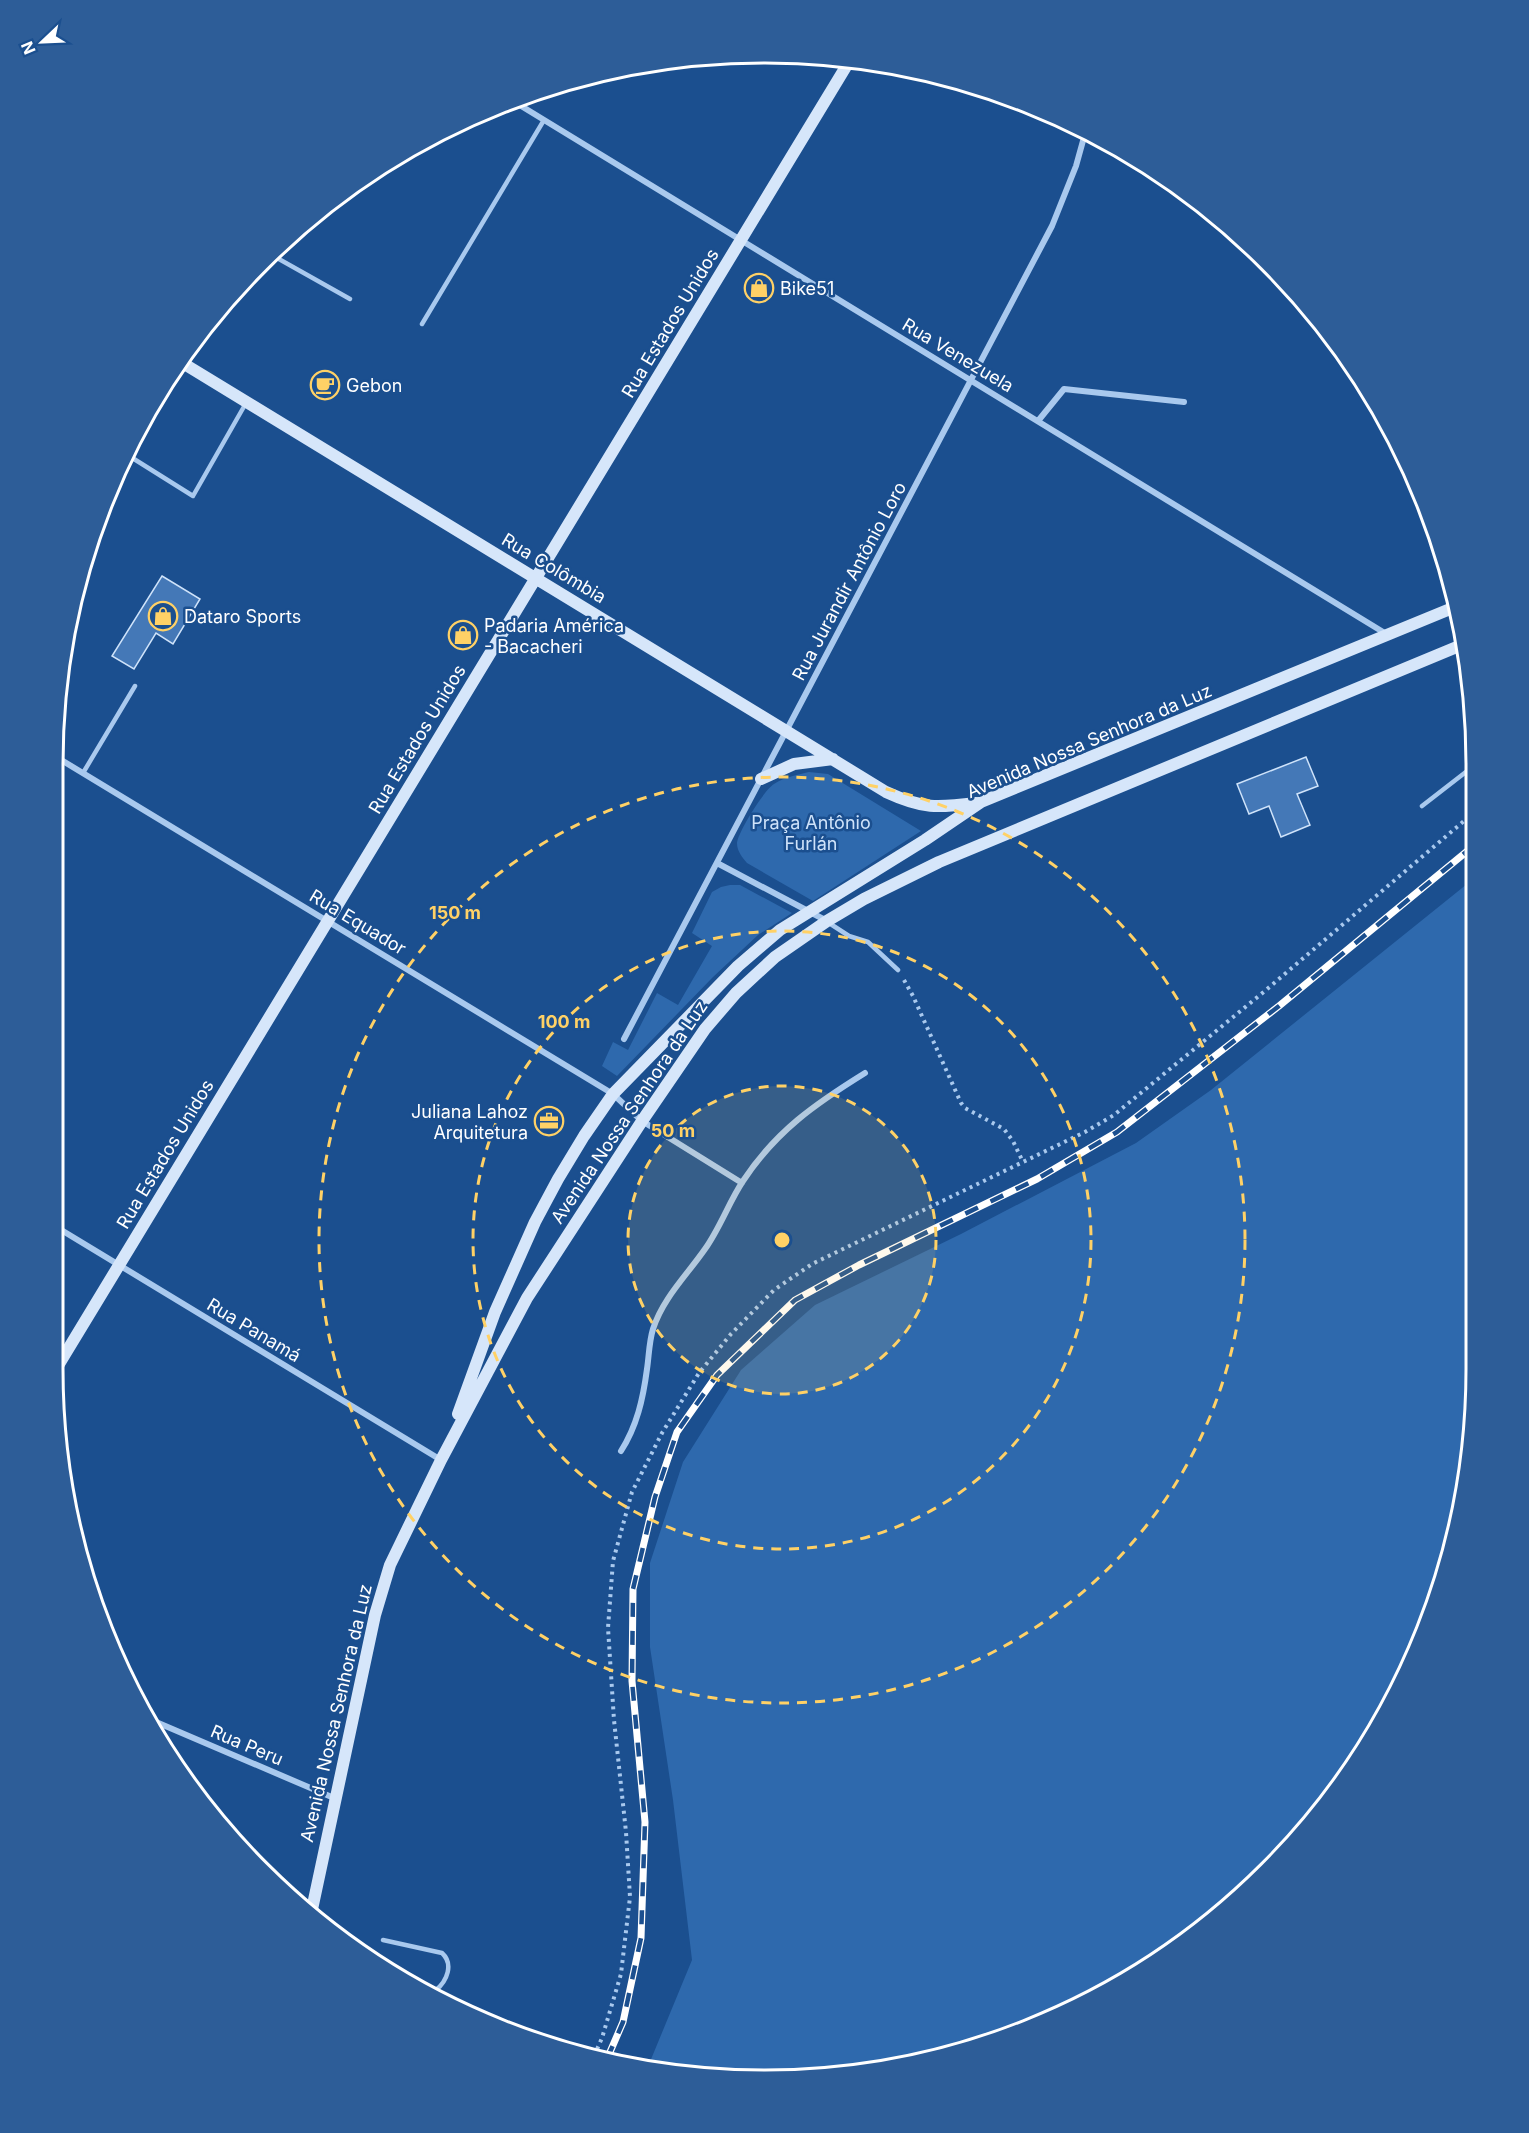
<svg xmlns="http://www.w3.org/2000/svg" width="1529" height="2133" viewBox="0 0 1529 2133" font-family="Inter,sans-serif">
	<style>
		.green { fill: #2e69ad }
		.building { fill: #4478b7; stroke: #cfe3fa; stroke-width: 1.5 }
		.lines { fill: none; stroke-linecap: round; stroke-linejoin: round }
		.path { stroke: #a9c9ee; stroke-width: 4; stroke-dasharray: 3 4.5; stroke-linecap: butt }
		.lane { stroke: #a9c9ee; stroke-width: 4.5 }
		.street { stroke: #a9c9ee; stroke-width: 6 }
		.secondary { stroke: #d6e6fa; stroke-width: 12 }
		.rail-casing { stroke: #fff; stroke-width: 7 }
		.rail { stroke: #1b4f8f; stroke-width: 4.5; stroke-dasharray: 14; stroke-linecap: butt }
		.ring { fill: none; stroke: #ffd166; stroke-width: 3; stroke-dasharray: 10 8 }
		.labels { text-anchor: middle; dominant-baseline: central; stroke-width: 5; stroke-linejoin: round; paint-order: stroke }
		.poi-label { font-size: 18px; fill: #fff; stroke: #1b4f8f; text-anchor: start }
		.street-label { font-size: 18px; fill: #fff; stroke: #1b4f8f }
		.park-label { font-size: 18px; fill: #cfe3fa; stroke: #1b4f8f }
		.rim { fill: none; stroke: #fff; stroke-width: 3 }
		.centre { fill: #ffd166; stroke: #1b4f8f; stroke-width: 3 }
		.ring-label { font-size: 18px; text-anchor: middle; font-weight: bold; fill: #ffd166; stroke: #1b4f8f; stroke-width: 5; stroke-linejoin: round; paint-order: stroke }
	</style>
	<rect width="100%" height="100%" fill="#1b4f8f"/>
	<!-- green -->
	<path class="green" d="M809,772L828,774L921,831L813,901L747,863C742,857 737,851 737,843C738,832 764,790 774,784C785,777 797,775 809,772Z
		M1472,880L1475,1415L1452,1552L1403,1684L1329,1802L1234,1904L1121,1985L1037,2026L857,2074H671L647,2069L692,1960L673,1800L650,1647V1563L683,1462L741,1370L815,1305L961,1234L1136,1143L1211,1090Z
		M730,885H740L792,913L758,935L713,977L617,1076L602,1066L613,1042L628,1050L657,993L678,1005L712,946L692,933L712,892L721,887Z"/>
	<!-- building -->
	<path class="building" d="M162,576L200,599L173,644L156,633L134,669L112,656Z
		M1306,757L1318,786L1297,794L1310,825L1281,837L1269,806L1249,814L1237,784Z"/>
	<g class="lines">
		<!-- path -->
		<path class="path" d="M904,980L913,996L961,1103L965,1108L1004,1129L1013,1141L1023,1162
			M594,2056L602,2038L621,1974L630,1897L626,1832L614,1720L608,1628L613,1561L632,1492L662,1433L699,1373L731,1334L774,1290L812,1264L1085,1132L1114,1115L1266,990L1471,815"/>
		<!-- lane -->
		<path class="lane" d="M270,254L350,299
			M422,324L544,120
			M126,454L193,496L246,403
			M83,773L135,686
			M1422,806L1471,768
			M829,923L849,936L868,942L898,970
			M383,1940L442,1953C454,1964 447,1981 436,1990L421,1988"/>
		<!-- street -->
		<path class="street" d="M513,101L1388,635
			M1038,421L1064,389L1184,402
			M53,755L613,1094L642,1121L742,1183
			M717,863L827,921
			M624,1039L1052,226L1076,166L1086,130
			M53,1225L441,1460
			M621,1451C637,1426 643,1399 647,1369C649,1356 649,1342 653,1329C663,1298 687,1275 705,1249C720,1228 729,1202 743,1181C776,1131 815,1104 865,1073
			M149,1719L334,1798"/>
		<!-- secondary -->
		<path class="secondary" d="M181,362L886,792C923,809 937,808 976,803
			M761,779L794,764L833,759
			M53,1374L850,60
			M458,1414L495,1312L535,1222L558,1179L584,1136L613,1094L738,966L780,930L925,840L981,802L1455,607
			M311,1914L375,1615L390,1565L441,1460L527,1298L642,1121L705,1029L736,993L775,957L827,921L864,899L939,862L1464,644"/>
		<!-- rail casing -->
		<g class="rail-casing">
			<path id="rail" d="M607,2059L623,2022L641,1938L645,1822L632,1681L633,1589L655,1497L677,1432L717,1375L795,1300L859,1265L1037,1179L1117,1132L1279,1006L1471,848"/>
		</g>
		<!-- rail -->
		<use href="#rail" class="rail"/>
	</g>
	<!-- distance rings -->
	<circle cx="782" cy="1240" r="154" fill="#ffd166" fill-opacity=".12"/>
	<g class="ring">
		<circle cx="782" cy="1240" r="154"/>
		<circle cx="782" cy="1240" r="309"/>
		<circle cx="782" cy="1240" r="463"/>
	</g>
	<!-- icons -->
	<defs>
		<g id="shop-ring" transform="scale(1.5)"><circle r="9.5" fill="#1b4f8f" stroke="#ffd166" stroke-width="1.5"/><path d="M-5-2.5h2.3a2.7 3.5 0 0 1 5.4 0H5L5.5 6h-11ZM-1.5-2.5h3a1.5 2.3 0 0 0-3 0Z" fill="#ffd166"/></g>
		<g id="cafe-ring" transform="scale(1.5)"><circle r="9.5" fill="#1b4f8f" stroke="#ffd166" stroke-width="1.5"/><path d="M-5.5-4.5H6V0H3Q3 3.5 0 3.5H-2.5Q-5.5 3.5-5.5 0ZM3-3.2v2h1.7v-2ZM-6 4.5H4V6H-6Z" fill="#ffd166"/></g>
		<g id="office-ring" transform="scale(1.5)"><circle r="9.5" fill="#1b4f8f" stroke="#ffd166" stroke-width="1.5"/><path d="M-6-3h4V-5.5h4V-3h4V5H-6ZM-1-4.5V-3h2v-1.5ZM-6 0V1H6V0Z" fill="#ffd166"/></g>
	</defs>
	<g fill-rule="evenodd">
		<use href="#shop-ring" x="759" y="288"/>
		<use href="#cafe-ring" x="325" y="385"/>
		<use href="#shop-ring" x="163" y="616"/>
		<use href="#shop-ring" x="463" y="635"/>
		<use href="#office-ring" x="549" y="1121"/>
	</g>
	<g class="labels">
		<!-- poi labels -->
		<g class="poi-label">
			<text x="780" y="288">Bike51</text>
			<text x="346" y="385">Gebon</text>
			<text x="184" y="616">Dataro Sports</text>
			<text x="484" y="625">Padaria América<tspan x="484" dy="21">- Bacacheri</tspan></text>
			<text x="528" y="1111" text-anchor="end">Juliana Lahoz<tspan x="528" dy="21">Arquitetura</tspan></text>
		</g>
		<!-- street labels -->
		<g class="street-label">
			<text transform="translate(670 323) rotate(-59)">Rua Estados Unidos</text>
			<text transform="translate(958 355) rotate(31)">Rua Venezuela</text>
			<text transform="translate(554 568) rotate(31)">Rua Colômbia</text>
			<text transform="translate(849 581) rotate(-62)">Rua Jurandir Antônio Loro</text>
			<text transform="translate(417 739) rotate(-59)">Rua Estados Unidos</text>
			<text transform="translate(1089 741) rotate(-23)">Avenida Nossa Senhora da Luz</text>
			<text transform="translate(358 922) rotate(31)">Rua Equador</text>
			<text transform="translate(629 1112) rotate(-56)">Avenida Nossa Senhora da Luz</text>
			<text transform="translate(165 1154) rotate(-59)">Rua Estados Unidos</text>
			<text transform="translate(254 1330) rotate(31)">Rua Panamá</text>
			<text transform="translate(336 1713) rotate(-77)">Avenida Nossa Senhora da Luz</text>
			<text transform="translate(247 1745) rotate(23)">Rua Peru</text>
		</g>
		<!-- park labels -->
		<g class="park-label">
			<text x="811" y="822">Praça Antônio<tspan x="811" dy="21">Furlán</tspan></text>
		</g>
	</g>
	<!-- crop -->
	<path d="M0 0H1529V2133H0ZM764 63H765A701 701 0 0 1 1466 764V1369A701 701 0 0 1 765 2070H764A701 701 0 0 1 63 1369V764A701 701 0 0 1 764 63Z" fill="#2d5d98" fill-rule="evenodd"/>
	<path class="rim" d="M764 63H765A701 701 0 0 1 1466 764V1369A701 701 0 0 1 765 2070H764A701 701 0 0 1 63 1369V764A701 701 0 0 1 764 63Z"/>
	<circle cx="782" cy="1240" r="9" class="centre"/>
	<g class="ring-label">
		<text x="455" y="919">150 m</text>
		<text x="564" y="1028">100 m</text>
		<text x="673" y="1137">50 m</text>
	</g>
	<!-- north arrow -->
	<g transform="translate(42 42) rotate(247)" stroke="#1b4f8f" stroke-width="4.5" paint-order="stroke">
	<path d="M0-4.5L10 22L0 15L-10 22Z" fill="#ffffff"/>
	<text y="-9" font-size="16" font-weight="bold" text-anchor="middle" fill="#ffffff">N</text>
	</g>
</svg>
